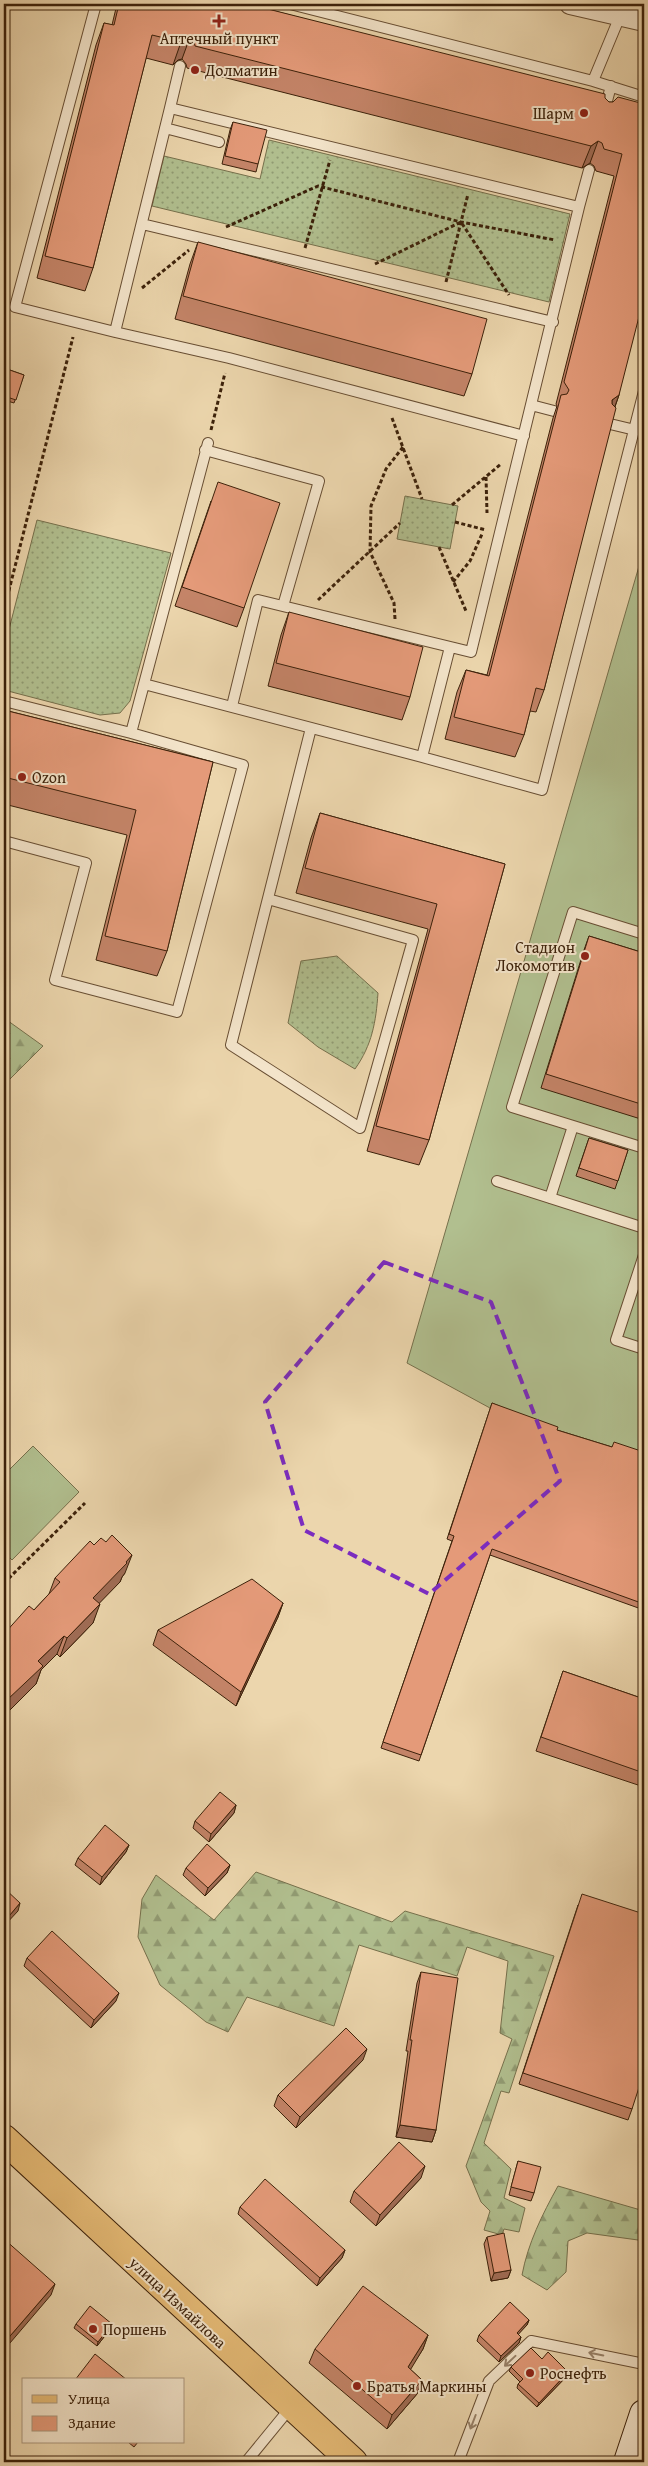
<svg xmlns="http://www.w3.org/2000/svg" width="648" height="2466" viewBox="0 0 648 2466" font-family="'Gentium Book Plus',serif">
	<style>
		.grass { fill: url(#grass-dots); stroke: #76704c }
		.forest { fill: url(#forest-firs); stroke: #76704c }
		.garden { fill: #b1bf8f; stroke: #76704c }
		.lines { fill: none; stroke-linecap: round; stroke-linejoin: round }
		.lane-casing { stroke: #684e33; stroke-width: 12 }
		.street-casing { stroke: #684e33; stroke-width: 22 }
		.secondary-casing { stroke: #3c210a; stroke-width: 30 }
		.primary-casing { stroke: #3c210a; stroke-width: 30 }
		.path { stroke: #3c210a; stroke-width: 3; stroke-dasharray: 4 2.5; stroke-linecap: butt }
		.lane { stroke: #f3e4ca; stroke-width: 10 }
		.street { stroke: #f3e4ca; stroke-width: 20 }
		.secondary { stroke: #f3e4ca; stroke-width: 28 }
		.primary { stroke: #e6bb76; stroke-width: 28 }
		.wall { fill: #c48468; stroke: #3c210a }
		.shaded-wall { fill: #a06c55; stroke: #3c210a }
		.building { fill: #e49a79; stroke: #3c210a }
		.oneway { stroke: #98826a }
		.marked { fill: none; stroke: #7b2cbf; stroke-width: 4; stroke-dasharray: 10 6; stroke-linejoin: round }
		.poi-dot { fill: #8f2418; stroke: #f3e4ca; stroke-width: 2 }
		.labels { text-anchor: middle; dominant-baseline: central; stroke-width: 4; stroke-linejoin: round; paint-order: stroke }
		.poi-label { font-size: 16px; fill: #3c210a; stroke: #f3e4ca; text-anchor: start }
		.street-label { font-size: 16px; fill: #3c210a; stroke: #f3e4ca }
	</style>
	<defs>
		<pattern id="grass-dots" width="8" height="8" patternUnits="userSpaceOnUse" patternTransform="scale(1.25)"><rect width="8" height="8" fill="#b1bf8f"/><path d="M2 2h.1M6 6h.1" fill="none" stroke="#919b73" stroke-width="1.8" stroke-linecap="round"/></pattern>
		<pattern id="forest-firs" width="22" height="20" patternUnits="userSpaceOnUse" patternTransform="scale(1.25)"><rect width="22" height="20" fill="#b1bf8f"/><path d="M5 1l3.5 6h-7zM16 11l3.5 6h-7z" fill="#919b73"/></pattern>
	</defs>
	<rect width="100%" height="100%" fill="#ecd6ad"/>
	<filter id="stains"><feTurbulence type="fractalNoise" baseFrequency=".004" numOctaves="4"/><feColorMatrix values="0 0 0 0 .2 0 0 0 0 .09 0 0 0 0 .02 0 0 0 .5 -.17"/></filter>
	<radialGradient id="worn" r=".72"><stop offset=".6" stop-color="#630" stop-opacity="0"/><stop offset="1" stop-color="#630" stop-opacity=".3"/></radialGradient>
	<!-- grass -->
	<path class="grass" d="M269,140L570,214L549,302L152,206L164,156L260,179Z
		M405,496L458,506L450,549L397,539Z
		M37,520L171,553L130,701L120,713L100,715L4,690V649Z
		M337,956L378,993C376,1022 372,1045 355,1069L318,1047L288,1023L301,961Z"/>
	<!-- forest -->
	<path class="forest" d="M4,1018L43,1046L4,1085Z
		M256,1872L392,1922L405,1911L554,1956L509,2093L501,2091L484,2143L511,2169L504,2198L525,2208L519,2232L504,2229L502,2235L484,2230L490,2211L481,2202L466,2166L512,2039L500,2033L508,1961L467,1947L457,1976L359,1945L334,2026L247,1997L228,2032L206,2022L160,1985L138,1937L142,1899L156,1875L214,1920Z
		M558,2186L644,2211V2237L638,2240L587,2233L568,2241L566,2272L547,2290L522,2275C528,2243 542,2215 558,2186Z"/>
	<!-- garden -->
	<path class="garden" d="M644,549V1458L610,1453L490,1408L407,1363Z
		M33,1446L79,1492L12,1560L4,1552V1475Z"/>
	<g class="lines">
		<!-- lane casing -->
		<g class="lane-casing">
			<path id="lane" d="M96,4L15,307L115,332L170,108L579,207L471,652L258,600L232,706
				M290,4L593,81L620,16
				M593,81L644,97
				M170,108L180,66
				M604,112L611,86
				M165,128L219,142
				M579,207L589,170
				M142,224L553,322
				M115,332L229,358L524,436
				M531,405L554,411
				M610,424L635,430
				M205,450L319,481L283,606
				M144,684L422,757L450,647
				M4,701L131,733L243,765L177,1012L55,980L86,863L4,841
				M131,733L208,443
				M422,757L542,790L644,391
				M268,899L413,940L360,1128L231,1045L311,728
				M644,934L573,912L512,1107L644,1148
				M497,1181L644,1228
				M550,1198L573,1126
				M644,1255L616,1340L644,1349
				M246,2462L291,2407
				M458,2462L489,2381L531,2341L644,2364"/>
		</g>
		<!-- street casing -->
		<g class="street-casing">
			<path id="street" d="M570,4L644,21"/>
		</g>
		<!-- secondary casing -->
		<g class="secondary-casing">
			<path id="secondary" d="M628,2462L644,2414"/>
		</g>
		<!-- primary casing -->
		<g class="primary-casing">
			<path id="primary" d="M4,2139L353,2462"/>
		</g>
		<!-- path -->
		<path class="path" d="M226,227L318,186L461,222L555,240
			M305,248L330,160
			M375,264L461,222L509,295
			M446,282L468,194
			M142,288L189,250
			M392,418L422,499
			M211,430L225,373
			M486,477L487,513
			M452,505L501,464
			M455,522L486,530
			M439,547L466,611
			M453,582L470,561L482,534
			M318,600L400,523
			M4,610L73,337
			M395,619L394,603L370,552L371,506L386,469L403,447
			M4,1583L85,1503"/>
		<!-- lane -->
		<use href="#lane" class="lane"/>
		<!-- street -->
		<use href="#street" class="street"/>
		<!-- secondary -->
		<use href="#secondary" class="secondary"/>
		<!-- primary -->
		<use href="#primary" class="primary"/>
	</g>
	<!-- wall -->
	<path class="wall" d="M117,4H248L605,98L609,102L644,104L619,395L615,407L544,690L536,712L530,711L524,735L515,757L445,739L457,692L466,670L487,675L553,418L557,406L556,404L614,176L596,171L594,166L590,163L582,168L187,68L186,64L182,59L178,60L173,65L146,58L93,268L85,291L37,278L96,45L104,23L112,25Z
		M233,122L258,164L256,172L222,164L230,130Z
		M198,242L472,374L464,396L175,319L190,264Z
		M4,368L24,375L14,403L4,400Z
		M211,501L244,608L237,627L175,606Z
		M289,612L410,697L402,720L268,686L281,635Z
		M4,710L213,762L167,951L157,976L96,960L127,835L4,804Z
		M320,813L505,864L429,1140L419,1165L367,1151L428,929L296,893L311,838Z
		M589,936L644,953V1120L541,1088L584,950Z
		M589,1138L628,1150L615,1189L576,1176Z
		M492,1403L557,1430L612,1447L644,1452V1610L490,1555L419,1761L381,1748L452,1541L447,1539Z
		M125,1573L122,1577L120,1582L99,1603L93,1623L60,1657L57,1654L41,1670L36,1684L4,1716V1634L34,1610L49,1594L55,1578Z
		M283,1603L278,1617L236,1706L153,1645L158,1630Z
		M563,1671L644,1699V1787L536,1751Z
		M236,1805L234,1813L209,1842L193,1828L195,1821Z
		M129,1845L126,1852L100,1885L75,1865L78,1858Z
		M230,1865L227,1873L205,1896L183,1875L186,1868Z
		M578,1905L632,2109L628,2120L519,2084Z
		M27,1958L116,2001L91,2028L24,1966Z
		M421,1972L436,2130L432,2142L396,2137L408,2051H406L417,1983Z
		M363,2060L296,2128L274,2106L278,2095Z
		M518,2161L534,2193L531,2201L509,2195Z
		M421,2178L376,2226L350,2202L354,2191Z
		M240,2207L345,2250L342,2258L317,2286L238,2214Z
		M487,2237L511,2270L508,2278L491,2281L484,2244Z
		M529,2320L527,2325L518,2334L521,2337L519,2343L499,2362L477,2341L479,2335Z
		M76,2324L111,2328L97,2346L74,2328Z
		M428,2335L423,2349L410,2369L422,2380L417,2394L387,2429L309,2363L315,2349Z
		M542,2359L567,2376L537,2407L517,2388L518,2384L520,2382L509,2371L511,2367Z
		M128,2442H138L134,2447Z"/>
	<!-- shaded-wall -->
	<path class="shaded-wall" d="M186,37H190L182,59L178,60L173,65L181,42Z
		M598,141L590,163L582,168L591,146Z
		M619,395L611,417L612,400Z
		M132,1555L125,1573L122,1577L120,1582L86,1617L93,1598Z
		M283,1603L278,1617L236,1706L241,1692Z
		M100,1604L93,1623L60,1657L67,1638Z
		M64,1636L57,1654L41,1670L36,1684L4,1716V1710L7,1700L38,1661Z
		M236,1805L234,1813L209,1842L211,1834Z
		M129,1845L126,1852L100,1885L102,1877Z
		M230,1865L227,1873L205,1896L208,1888Z
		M20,1903L18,1911L4,1926V1922Z
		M119,1993L116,2001L91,2028L94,2020Z
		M367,2049L363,2060L296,2128L300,2117Z
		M400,2125L436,2130L432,2142L396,2137Z
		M425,2166L421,2178L376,2226L380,2215Z
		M345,2250L342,2258L317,2286L320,2278Z
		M511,2270L508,2278L491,2281L494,2273Z
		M55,2284L51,2295L4,2350V2343Z
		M529,2320L527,2325L515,2338L517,2333Z
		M112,2324L111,2328L97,2346L98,2342Z
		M428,2335L423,2349L403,2382L408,2367Z
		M521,2337L519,2343L499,2362L501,2356Z
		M568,2372L567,2376L537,2407L539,2403Z
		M422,2380L417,2394L387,2429L392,2415Z"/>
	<!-- building -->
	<path class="building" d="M119,4H248L605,94V98L609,102H613L618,97L644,104V297L619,395L612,400V404L616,408L544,690L536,688L524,735L454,717L466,670L489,676L561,395L567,394L569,390L564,382L622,154L604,149L602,143L598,141L591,146L195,46L194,41L190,37H186L181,42L152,35L93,268L45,256L104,23L114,25Z
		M233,122L267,130L258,164L225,156Z
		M198,242L487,319L472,374L183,296Z
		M4,368L24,375L16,400L4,396Z
		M218,482L280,503L244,608L182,587Z
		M289,612L423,647L410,697L276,663Z
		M4,710L213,762L167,951L105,936L136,810L4,777Z
		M320,813L505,864L429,1140L376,1126L437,904L305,868Z
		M589,936L644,953V1105L546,1074Z
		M589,1138L628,1150L618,1181L579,1168Z
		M492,1403L558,1427L557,1430L612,1447L614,1442L644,1452V1604L492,1549L421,1755L383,1742L454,1536L449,1534Z
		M112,1535L132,1555L126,1562L127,1563L93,1598L100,1604L67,1638L64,1636L38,1661L43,1666L7,1700L5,1698L4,1699V1634L29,1606L34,1610L60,1582L55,1578L90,1541L94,1545L101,1538L106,1542Z
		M252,1579L283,1603L241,1692L158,1630Z
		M563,1671L644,1699V1773L541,1737Z
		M220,1792L236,1805L211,1834L195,1821Z
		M105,1825L129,1845L102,1877L78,1858Z
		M207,1844L230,1865L208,1888L186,1868Z
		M4,1888L20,1903L4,1922Z
		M582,1894L644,1914V2072L632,2109L523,2073Z
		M52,1931L119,1993L94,2020L27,1958Z
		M421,1972L458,1978L436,2130L400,2125L412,2040H410Z
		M346,2028L367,2049L300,2117L278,2095Z
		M399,2142L425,2166L380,2215L354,2191Z
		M518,2161L541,2167L534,2193L511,2187Z
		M265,2179L345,2250L320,2278L240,2207Z
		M504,2233L511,2270L494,2273L487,2237Z
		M4,2239L55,2284L4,2343Z
		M363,2286L428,2335L408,2367L422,2380L392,2415L315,2349Z
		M510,2302L529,2320L517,2333L521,2337L501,2356L479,2335Z
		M90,2306L112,2324L98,2342L76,2324Z
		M531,2348L542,2359L548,2352L568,2372L539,2403L518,2384L523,2379L511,2367Z
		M95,2354L127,2380H75Z
		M271,2459L275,2462H268Z"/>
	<!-- one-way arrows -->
	<defs><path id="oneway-shaft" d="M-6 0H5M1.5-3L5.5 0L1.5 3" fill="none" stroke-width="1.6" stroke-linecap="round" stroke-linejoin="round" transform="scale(1.25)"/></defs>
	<g class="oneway">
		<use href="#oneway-shaft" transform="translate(596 2354) rotate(-169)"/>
		<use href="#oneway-shaft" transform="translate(510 2361) rotate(137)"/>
		<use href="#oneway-shaft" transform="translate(473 2422) rotate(111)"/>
	</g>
	<!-- marked area -->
	<path class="marked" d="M384,1262L491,1302L560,1481L429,1594L304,1530L265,1402Z"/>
	<!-- markers -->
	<g class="poi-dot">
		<path d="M216.5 13.5h5v5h5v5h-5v5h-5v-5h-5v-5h5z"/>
		<circle cx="195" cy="70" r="5"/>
		<circle cx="584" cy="113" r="5"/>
		<circle cx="22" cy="777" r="5"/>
		<circle cx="585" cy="956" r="5"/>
		<circle cx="93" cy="2329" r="5"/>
		<circle cx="530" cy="2373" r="5"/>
		<circle cx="357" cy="2386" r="5"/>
	</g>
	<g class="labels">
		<!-- poi labels -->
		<g class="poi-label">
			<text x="219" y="38" text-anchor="middle">Аптечный пункт</text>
			<text x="205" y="70">Долматин</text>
			<text x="574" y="113" text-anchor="end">Шарм</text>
			<text x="32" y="777">Ozon</text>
			<text x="575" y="947" text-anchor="end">Стадион<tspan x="575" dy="18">Локомотив</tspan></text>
			<text x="103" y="2329">Поршень</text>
			<text x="540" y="2373">Роснефть</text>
			<text x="367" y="2386">Братья Маркины</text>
		</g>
		<!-- street labels -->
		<g class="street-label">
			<text transform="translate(178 2302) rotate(43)">улица Измайлова</text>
		</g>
	</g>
	<!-- margin -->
	<rect width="648" height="2466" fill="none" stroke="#ecd6ad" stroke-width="20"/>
	<rect x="5" y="5" width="638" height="2456" fill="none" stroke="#3c210a" stroke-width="2.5"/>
	<rect x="10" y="10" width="628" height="2446" fill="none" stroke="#3c210a"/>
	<!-- legend -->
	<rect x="22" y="2378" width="162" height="65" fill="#f3e4ca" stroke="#aa967d"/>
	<rect x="32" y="2395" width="25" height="8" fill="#e6bb76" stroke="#aa967d"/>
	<text x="68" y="2404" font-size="15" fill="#3c210a">Улица</text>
	<rect x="32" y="2416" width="25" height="15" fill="#e49a79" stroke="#aa967d"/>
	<text x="68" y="2428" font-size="15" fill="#3c210a">Здание</text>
	<rect width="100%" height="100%" filter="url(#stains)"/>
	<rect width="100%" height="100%" fill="url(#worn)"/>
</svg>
